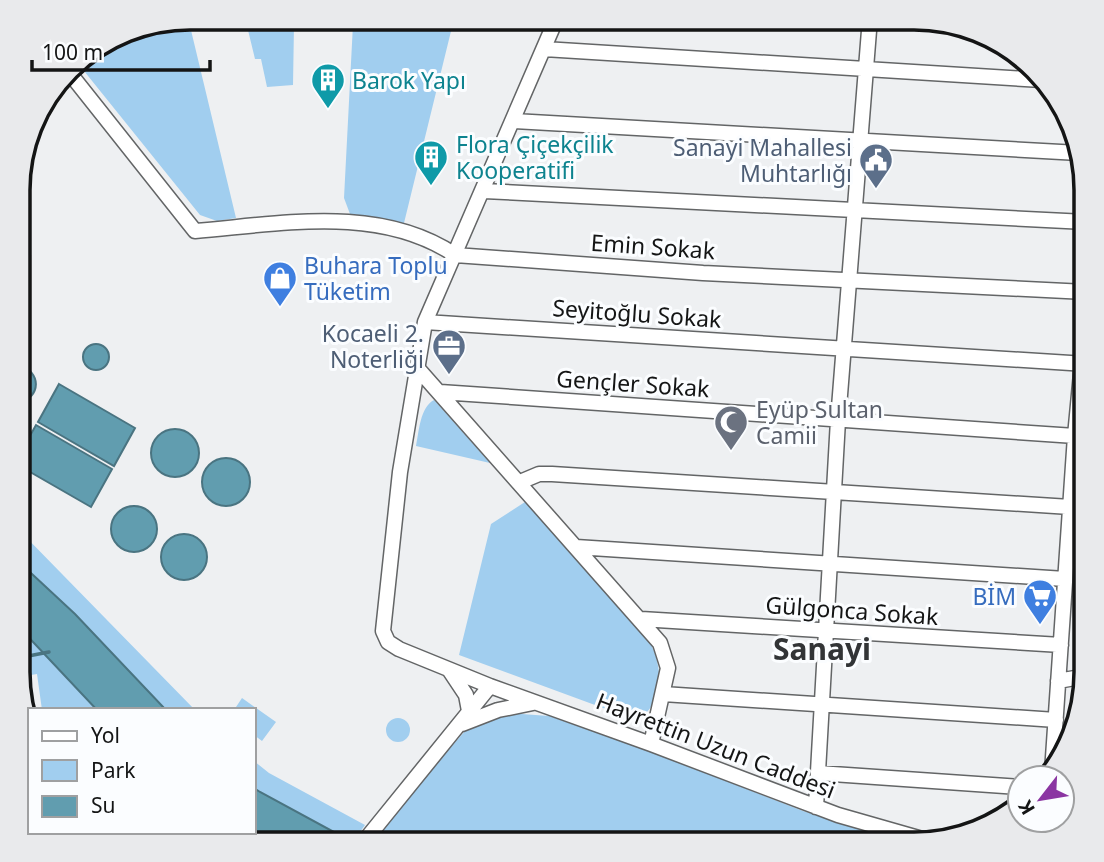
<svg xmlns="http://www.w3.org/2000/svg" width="1104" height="862" viewBox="0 0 1104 862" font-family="'Noto Sans',sans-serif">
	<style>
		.green { fill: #a1ceef }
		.water { fill: #619daf; stroke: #4a7481; stroke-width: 2 }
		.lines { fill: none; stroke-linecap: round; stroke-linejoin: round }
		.stream { stroke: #4a7481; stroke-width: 3.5 }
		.minor-casing { stroke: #636566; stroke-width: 17 }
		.minor { stroke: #fff; stroke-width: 14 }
		.labels { text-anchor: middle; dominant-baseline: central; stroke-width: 6; stroke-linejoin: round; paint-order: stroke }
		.culture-label { font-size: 23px; fill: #0d838f; stroke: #fbfdff; text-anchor: start }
		.service-label { font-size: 23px; fill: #4e5e75; stroke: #fbfdff; text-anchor: end }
		.street-label { font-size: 23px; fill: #141515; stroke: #fbfdff }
		.shop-label { font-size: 23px; fill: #366cbe; stroke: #fbfdff; text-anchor: start }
		.worship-label { font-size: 23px; fill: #5b616d; stroke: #fbfdff; text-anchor: start }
		.district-label { font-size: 30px; font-weight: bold; fill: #323436; stroke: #fbfdff }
		.rim { fill: none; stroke: #141515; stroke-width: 3.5 }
	</style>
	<rect width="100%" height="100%" fill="#eef0f2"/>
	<!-- green -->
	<path class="green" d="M453,23L404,223L350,214L344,198L353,24Z
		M294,25L293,85L267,87L261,59H255L247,26Z
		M190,26L236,218L217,221L200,215L76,61L134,27Z
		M434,400L436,402L490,463L416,446C419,432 420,407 434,400Z
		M525,502L646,635C662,661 667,696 641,718L633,719L459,655L491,524Z
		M18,529L195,710H166L75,614L18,561Z
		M18,626L27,634L97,710H42L37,674L31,675L29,663L18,665Z
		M242,698L276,722L262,741L254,735V710H234Z
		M508,713L549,716L649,751L803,811L911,844H370L394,813L465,731Z
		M386 730a12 12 0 1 1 24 0a12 12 0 1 1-24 0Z
		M254,761L269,773L365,825L353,842L260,792L254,788Z
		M175,832H237L258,844H182L176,841L180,836Z"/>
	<!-- water -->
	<path class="water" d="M83 357a13 13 0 1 1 26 0a13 13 0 1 1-26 0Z
		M19,365C42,372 41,397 19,403Z
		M59,384L135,428L114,466L38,422Z
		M36,425L112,469L91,507L18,465V457Z
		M151 453a24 24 0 1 1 48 0a24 24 0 1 1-48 0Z
		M202 482a24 24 0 1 1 48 0a24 24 0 1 1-48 0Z
		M111 529a23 23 0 1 1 46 0a23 23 0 1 1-46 0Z
		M161 557a23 23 0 1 1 46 0a23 23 0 1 1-46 0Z
		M18,561L75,614L166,710H97L18,626Z
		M254,788L260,792L356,844H258L237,832H254Z"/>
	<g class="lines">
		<!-- stream -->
		<path class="stream" d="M18,658L49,652"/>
		<!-- minor casing -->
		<g class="minor-casing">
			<path id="minor" d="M555,22L425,322L400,472L383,631L388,642L399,649L490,686L651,744L838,815L929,841
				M544,49L1042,80
				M68,71L195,231C281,224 379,204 455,255L703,273L1086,292
				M514,121L1079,153
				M484,191L1086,222
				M425,322L1086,364
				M419,370L660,643L668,668L651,744
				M440,392L1075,436
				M520,482L539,474H552L1070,507
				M576,547L1065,579
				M641,619L1061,645
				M450,671L466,695L469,711
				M1058,681L1086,676
				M663,694L1056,720
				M462,724L498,710L533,703
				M1052,772L1075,436L1086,321
				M818,773L1020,787
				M816,807L838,420L870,18
				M362,844L490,686"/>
		</g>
		<!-- minor -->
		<use href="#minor" class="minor"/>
	</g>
	<!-- icons -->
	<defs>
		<g id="building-pin" transform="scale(1.75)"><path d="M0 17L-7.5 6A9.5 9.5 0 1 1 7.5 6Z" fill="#0f9aa8" stroke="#fbfdff"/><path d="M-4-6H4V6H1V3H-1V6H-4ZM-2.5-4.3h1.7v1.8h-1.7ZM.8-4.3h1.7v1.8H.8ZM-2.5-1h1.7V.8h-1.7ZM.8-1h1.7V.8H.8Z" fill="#fff"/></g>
		<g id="civic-pin" transform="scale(1.75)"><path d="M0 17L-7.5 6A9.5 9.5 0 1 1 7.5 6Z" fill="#5c6f8a" stroke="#fbfdff"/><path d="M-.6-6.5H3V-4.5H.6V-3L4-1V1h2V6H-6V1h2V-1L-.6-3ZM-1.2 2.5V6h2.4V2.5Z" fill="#fff"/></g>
		<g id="shop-pin" transform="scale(1.75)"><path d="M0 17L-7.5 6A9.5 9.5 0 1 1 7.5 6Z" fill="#3f7fe0" stroke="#fbfdff"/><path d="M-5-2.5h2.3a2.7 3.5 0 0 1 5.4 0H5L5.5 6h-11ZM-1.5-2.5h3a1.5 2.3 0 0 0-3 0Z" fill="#fff"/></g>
		<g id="office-pin" transform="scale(1.75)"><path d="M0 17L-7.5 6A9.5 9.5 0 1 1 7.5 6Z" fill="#5c6f8a" stroke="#fbfdff"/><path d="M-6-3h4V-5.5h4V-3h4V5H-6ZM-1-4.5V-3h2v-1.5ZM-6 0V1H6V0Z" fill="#fff"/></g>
		<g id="mosque-pin" transform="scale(1.75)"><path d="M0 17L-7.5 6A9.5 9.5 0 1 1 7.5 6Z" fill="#6b7280" stroke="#fbfdff"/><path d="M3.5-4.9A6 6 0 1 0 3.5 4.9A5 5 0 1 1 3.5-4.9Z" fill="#fff"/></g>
		<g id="supermarket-pin" transform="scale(1.75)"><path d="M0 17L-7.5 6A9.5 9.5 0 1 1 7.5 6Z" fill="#3f7fe0" stroke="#fbfdff"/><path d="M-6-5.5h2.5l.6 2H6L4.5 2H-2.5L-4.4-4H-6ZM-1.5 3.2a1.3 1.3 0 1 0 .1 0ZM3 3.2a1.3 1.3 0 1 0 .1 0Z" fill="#fff"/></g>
	</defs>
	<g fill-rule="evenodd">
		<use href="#building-pin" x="328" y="80"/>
		<use href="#building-pin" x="431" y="157"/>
		<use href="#civic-pin" x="876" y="160"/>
		<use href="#shop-pin" x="280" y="278"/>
		<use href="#office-pin" x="449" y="346"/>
		<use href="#mosque-pin" x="731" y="422"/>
		<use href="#supermarket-pin" x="1040" y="596"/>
	</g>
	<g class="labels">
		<!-- culture labels -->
		<g class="culture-label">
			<text x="352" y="80">Barok Yapı</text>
			<text x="456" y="144">Flora Çiçekçilik<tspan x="456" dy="26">Kooperatifi</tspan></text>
		</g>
		<!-- service labels -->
		<g class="service-label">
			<text x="852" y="147">Sanayi Mahallesi<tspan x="852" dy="26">Muhtarlığı</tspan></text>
			<text x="424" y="333">Kocaeli 2.<tspan x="424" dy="26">Noterliği</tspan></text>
		</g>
		<!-- street labels -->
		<g class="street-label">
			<text transform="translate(653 246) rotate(4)">Emin Sokak</text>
			<text transform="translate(637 313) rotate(4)">Seyitoğlu Sokak</text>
			<text transform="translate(633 383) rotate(4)">Gençler Sokak</text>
			<text transform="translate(852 610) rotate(4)">Gülgonca Sokak</text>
			<text transform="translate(716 745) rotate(21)">Hayrettin Uzun Caddesi</text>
		</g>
		<!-- shop labels -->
		<g class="shop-label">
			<text x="304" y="265">Buhara Toplu<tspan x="304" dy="26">Tüketim</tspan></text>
			<text x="1016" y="596" text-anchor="end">BİM</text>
		</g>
		<!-- worship labels -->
		<g class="worship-label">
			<text x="756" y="409">Eyüp Sultan<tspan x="756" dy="26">Camii</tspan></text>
		</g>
		<!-- district labels -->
		<g class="district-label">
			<text x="822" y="648">Sanayi</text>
		</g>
	</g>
	<!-- crop -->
	<path d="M0 0H1104V862H0ZM190 30H914A160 160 0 0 1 1074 190V672A160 160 0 0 1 914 832H190A160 160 0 0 1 30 672V190A160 160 0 0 1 190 30Z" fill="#e9eaec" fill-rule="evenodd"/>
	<path class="rim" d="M190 30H914A160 160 0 0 1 1074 190V672A160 160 0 0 1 914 832H190A160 160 0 0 1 30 672V190A160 160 0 0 1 190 30Z"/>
	<!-- legend -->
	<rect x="28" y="708" width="228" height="126" fill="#fbfdff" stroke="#9fa0a1" stroke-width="2"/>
	<rect x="42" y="731" width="35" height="10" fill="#ffffff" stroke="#9fa0a1" stroke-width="2"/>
	<text x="91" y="743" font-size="21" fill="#141515">Yol</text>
	<rect x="42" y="760" width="35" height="21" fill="#a1ceef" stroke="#9fa0a1" stroke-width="2"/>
	<text x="91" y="778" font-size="21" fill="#141515">Park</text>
	<rect x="42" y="796" width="35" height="21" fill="#619daf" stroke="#9fa0a1" stroke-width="2"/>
	<text x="91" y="813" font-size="21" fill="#141515">Su</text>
	<!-- north arrow -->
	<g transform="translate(1041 799) rotate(239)"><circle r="33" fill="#fbfdff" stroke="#9fa0a1" stroke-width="2"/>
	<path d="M0-5L12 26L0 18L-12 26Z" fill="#8b35a2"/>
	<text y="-10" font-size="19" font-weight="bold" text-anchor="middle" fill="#141515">K</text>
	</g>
	<!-- scale -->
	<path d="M32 60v10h178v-10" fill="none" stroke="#141515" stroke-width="3.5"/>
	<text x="42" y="60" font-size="21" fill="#141515" stroke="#fbfdff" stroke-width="5" paint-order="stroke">100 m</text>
</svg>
